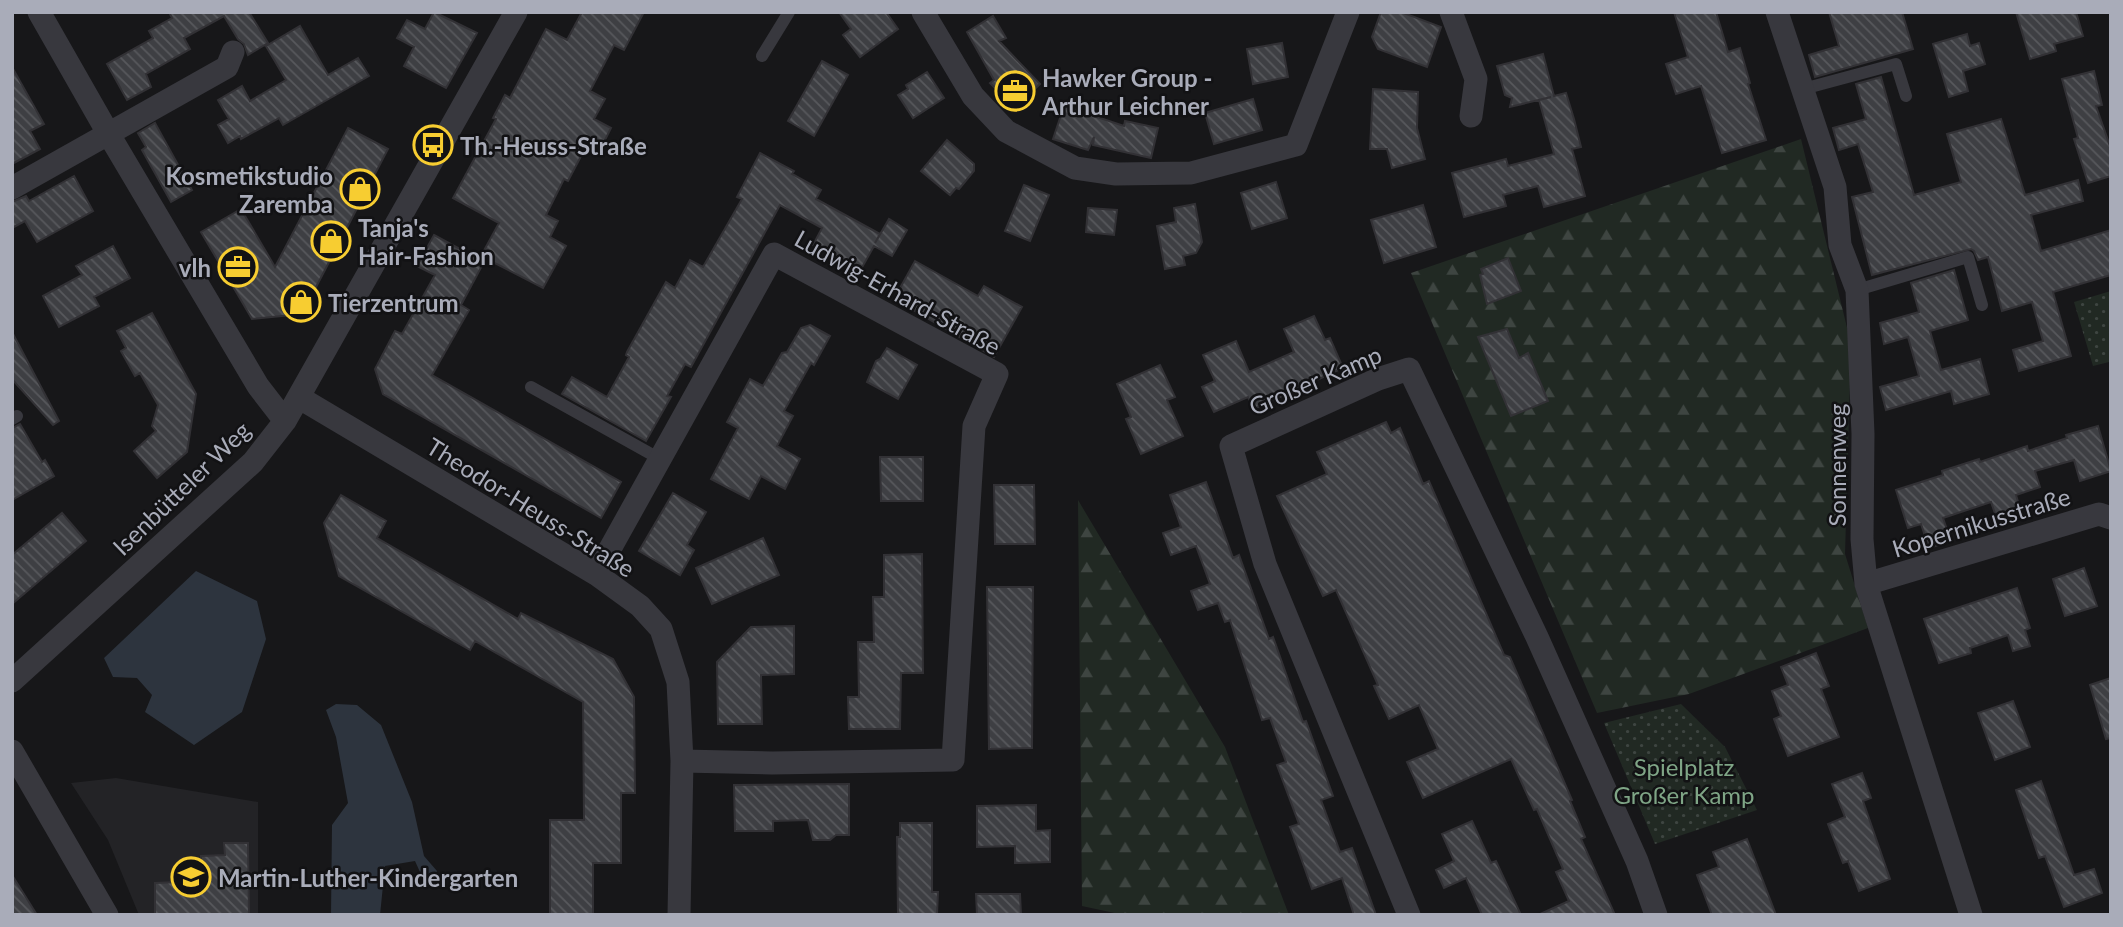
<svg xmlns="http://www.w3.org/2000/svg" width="2123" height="927" viewBox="0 0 2123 927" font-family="Lato,sans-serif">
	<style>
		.built { fill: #232326 }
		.forest { fill: url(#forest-firs) }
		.park { fill: url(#park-dots) }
		.water { fill: #2d343e }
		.building { fill: url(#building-back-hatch); stroke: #323135; stroke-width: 2 }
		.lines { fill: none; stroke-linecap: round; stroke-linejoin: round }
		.lane { stroke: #38383e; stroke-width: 12 }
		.street { stroke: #38383e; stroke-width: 23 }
		.labels { text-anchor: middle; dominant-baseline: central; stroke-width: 5; stroke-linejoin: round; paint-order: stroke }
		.poi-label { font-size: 24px; font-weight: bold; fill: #a9acb9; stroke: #121214; text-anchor: start }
		.street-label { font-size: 24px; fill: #a9acb9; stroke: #121214 }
		.park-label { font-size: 24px; fill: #7fa586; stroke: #121214 }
	</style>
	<defs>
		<pattern id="forest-firs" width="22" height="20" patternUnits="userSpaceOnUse" patternTransform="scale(1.75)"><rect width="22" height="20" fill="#212923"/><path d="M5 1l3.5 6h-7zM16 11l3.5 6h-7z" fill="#3e4541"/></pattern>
		<pattern id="park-dots" width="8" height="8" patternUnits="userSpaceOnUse" patternTransform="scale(1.75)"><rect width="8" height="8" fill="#212923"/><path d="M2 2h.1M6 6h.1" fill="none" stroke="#3e4541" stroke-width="1.8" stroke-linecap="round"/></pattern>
		<pattern id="building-back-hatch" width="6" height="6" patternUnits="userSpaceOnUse" patternTransform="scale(1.75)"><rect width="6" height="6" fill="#3e3f43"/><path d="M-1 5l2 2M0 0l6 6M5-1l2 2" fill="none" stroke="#57585c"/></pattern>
	</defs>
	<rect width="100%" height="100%" fill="#171719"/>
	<!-- built -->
	<path class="built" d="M116,778L258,802V915H139L108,840L71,783Z"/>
	<!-- forest -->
	<path class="forest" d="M1801,139L1851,344L1845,554L1868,628L1689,694L1597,713L1411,273Z
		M1078,500L1225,747L1289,915H1124L1082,906Z"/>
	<!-- park -->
	<path class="park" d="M2111,291V365L2109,362L2093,366L2074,302Z
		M1681,704L1725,747L1757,810L1655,844L1604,723Z"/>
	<!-- water -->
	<path class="water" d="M196,571L257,601L266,639L242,712L194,745L145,712L152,695L137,678L113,677L104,658Z
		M336,704L357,705L381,725L412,802L424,856L437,871L434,886L424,881L415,861L385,866L380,915H331L332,825L348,803L336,737L326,710Z"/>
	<!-- building -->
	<path class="building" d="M169,12H249L268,43L248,55L244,44L238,39L224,16L184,38L190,49L146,74L151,87L127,100L107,64L153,38L149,31L172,18Z
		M434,12L477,33L446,88L404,66L414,47L397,38L407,20L425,29Z
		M582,12H644L624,50L614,45L590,91L605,99L594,119L611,128L601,148L589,141L568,181L564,179L546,215L558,221L550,237L566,246L543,288L481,256L499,223L453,198L496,119L493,118L505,95L510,98L546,29L567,40Z
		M839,12H886L898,29L860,57L843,35L851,29Z
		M1381,12H1401L1441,27L1427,67L1378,49L1372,37Z
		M1674,12H1716L1728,52L1740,48L1750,83L1748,84L1766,140L1722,153L1701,86L1676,94L1666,64L1688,57Z
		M1829,12H1902L1913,49L1815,77L1809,55L1839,46Z
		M2016,12H2076L2083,36L2054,44L2056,51L2030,59Z
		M993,16L1006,38L999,41L1040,84L1015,108L990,83L994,80L967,32Z
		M300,26L328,75L358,58L369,76L283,125L279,118L241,139L240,136L228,143L218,125L229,119L218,100L242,86L250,101L286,80L266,46Z
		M1967,34L1970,46L1979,43L1985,64L1963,71L1968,91L1949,97L1933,44Z
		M1282,43L1288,77L1253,84L1247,49Z
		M1543,54L1554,96L1566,93L1574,119L1581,147L1572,149L1585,196L1544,207L1538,186L1503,195L1506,206L1464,217L1452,173L1506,159L1508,166L1554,154L1539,100L1551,97L1510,107L1512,98L1505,95L1497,66Z
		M822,61L848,75L814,136L788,121Z
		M12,67L44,124L30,131L40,149L12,164Z
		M2094,71L2102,105L2096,106L2111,149V176L2088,183L2074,139L2078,138L2062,79Z
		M927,72L944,98L913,118L898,95L908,89L906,85Z
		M1881,77L1914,195L1961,182L1947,134L2001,119L2025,195L2078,180L2083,201L2031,215L2041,251L2111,230V275L2053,292L2071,356L2019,371L2013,350L2043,341L2032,302L2002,311L1988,257L1978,260L1974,251L1971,249L1872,275L1852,197L1873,192L1858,144L1839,150L1833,128L1866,119L1856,84Z
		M1373,89L1418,92L1417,128L1425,159L1392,168L1387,149H1370Z
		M1253,99L1262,130L1214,144L1205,113Z
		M1064,106L1124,126L1125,121L1158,128L1151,158L1093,145L1094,137L1088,150L1053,139Z
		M155,123L192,190L171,202L142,150L146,147L138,133Z
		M348,128L388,149L302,314L252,319L201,232L241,209L275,267Z
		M947,140L974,164V171L959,189L956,188L950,195L921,171Z
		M760,153L794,171L792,174L821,190L816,199L880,234L875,243L889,219L907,230L892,256L874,246L860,271L813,245L822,228L780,205L691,367L685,364L667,396L671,397L646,441L562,394L572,377L607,397L629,357L626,355L627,352L666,282L675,288L690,260L703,267L742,199L737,197Z
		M74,176L93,211L37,242L25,221L12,228V202L26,196L29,201Z
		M1276,182L1287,218L1252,229L1241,193Z
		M1024,185L1049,195L1030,241L1005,231Z
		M1195,204L1202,242L1196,253L1183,256L1185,265L1165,269L1157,226L1176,222L1174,208Z
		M1423,205L1436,247L1384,263L1371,220Z
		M1088,208L1117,210L1114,235L1086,232Z
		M434,235L484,262L461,305L469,310L432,375L621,482L601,518L383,394L375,369L395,331L402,334L435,275L417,266Z
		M113,246L130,278L94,297L99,306L59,327L43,296L82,275L76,266Z
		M1508,258L1521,291L1487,304L1480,275L1483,274L1481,269Z
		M915,261L978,296L984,286L1022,307L994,357L894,299Z
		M1954,270L1968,320L1930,331L1941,370L1980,359L1989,394L1954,404L1951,391L1886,410L1880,387L1919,376L1908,337L1884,344L1880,323L1919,312L1911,283Z
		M152,313L196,394L187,452L157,478L134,451L156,431L152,426L158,405L140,373L135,376L121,351L126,348L117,331Z
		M1314,316L1325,340L1330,338L1343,368L1254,409L1248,397L1214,412L1202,387L1215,381L1203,355L1236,341L1249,372L1294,352L1284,329Z
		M810,325L830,336L814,365L811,363L784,411L793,416L777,446L800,459L785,489L761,476L749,499L711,479L738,428L727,422L750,379L763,386L782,353L787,352L801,328Z
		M1507,329L1519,358L1528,353L1548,401L1511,416L1478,337Z
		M12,332L59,421L53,425L12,379Z
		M887,348L917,365L898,399L867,382L876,361L880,359Z
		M1160,365L1175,397L1167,400L1183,436L1141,454L1126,419L1131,417L1117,384Z
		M1386,422L1391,433L1400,428L1423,484L1429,481L1504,655L1510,657L1572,800L1570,801L1585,837L1581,839L1615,915H1538L1569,901L1556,872L1563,869L1537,809L1534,810L1511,759L1423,798L1407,762L1438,749L1419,705L1389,719L1374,686L1378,685L1336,590L1323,596L1277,496L1327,474L1317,452Z
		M20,424L42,462L45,460L54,476L12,500V428Z
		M2098,426L2111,471L2080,481L2074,460L2035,471L2040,487L2016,495L2022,515L1998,522L1991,502L1943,518L1951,541L1929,548L1921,524L1908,528L1896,490L1943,475L1942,471L1979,459L1980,462L2027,446L2028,451L2067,438L2066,435Z
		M880,457H923V501H881Z
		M1206,482L1233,558L1239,555L1269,639L1273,637L1303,722L1306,721L1333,796L1321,800L1340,852L1352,848L1376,915H1354L1342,878L1312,889L1290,827L1299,824L1277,765L1286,762L1270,718L1262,720L1230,620L1225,622L1218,603L1198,610L1191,591L1210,584L1196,546L1171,555L1163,533L1181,527L1170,495Z
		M994,485H1034L1035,544H995Z
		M673,493L706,512L687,545L694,550L680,575L639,551Z
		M341,495L386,521L377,538L518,619L521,613L613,659L634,697L635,793H621V863H593V915H550V820H584L583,702L475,641L470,650L339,576L324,523Z
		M62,513L86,541L12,604V555Z
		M763,538L779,575L712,604L696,568Z
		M922,554L923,673H901L900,729H849L848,697H859L858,642H874L873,597H884V555Z
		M2084,568L2097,606L2065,616L2053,579Z
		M987,587H1033L1032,748L989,749Z
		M2017,588L2030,628L2025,630L2030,646L2013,651L2008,635L1970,648L1971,653L1939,663L1924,619Z
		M794,626V674L761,675L762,724H718L717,662L751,627Z
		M1816,653L1829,686L1821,689L1839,737L1788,756L1774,719L1781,716L1772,691L1788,685L1781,667Z
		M2111,678V738L2106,739L2090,685Z
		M2013,701L2030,747L1995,760L1978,713Z
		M1862,773L1871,798L1863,801L1890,879L1859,891L1848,861L1843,863L1828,824L1845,817L1832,784Z
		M2041,781L2074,875L2094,869L2102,893L2064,907L2045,856L2039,858L2016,790Z
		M849,784V835H836L830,840H813L808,820L773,821V831H735L734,785Z
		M1036,805V831L1050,830V862L1015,863V846L977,847V806Z
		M1472,821L1491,863L1496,861L1521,915H1482L1466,878L1444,888L1436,870L1454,861L1442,834Z
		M900,823H932V892H938L937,915H898L897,837H900Z
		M1747,839L1776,915H1712L1697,875L1719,867L1713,852Z
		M224,843H248L249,915H155V883L178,882V869H201V856L225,855Z
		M12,875L37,915H12Z
		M976,894H1020L1021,915H977Z"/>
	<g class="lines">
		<!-- lane -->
		<path class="lane" d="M762,56L789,12
			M1803,89L1896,64L1906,96
			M1857,290L1968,257L1982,305
			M531,387L660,459
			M12,419L17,416"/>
		<!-- street -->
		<path class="street" d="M39,12L108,133L258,386L285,421
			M923,12L973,96L1006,131L1075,168L1116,174L1191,173L1296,145L1348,12
			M1451,12L1476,79L1471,116
			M1777,12L1835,187L1840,245L1857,290L1863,434L1862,539L1866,584L1971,915
			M12,188L227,67L233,52
			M300,398L596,574L640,606L661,629L678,682L682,761L679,915
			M596,574L774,254L997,374L974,426L953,760L772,763L682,761
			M1866,584L2099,514L2111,518
			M12,681L253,462L285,421L516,12
			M12,751L107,915
			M1409,915L1265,564L1231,446L1378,379L1409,369L1537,637L1637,861L1656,915"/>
	</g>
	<!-- icons -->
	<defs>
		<g id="office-ring" transform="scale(2.0125)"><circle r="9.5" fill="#121214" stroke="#f7cd31" stroke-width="1.5"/><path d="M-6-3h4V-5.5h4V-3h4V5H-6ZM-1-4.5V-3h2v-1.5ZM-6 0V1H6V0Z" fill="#f7cd31"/></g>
		<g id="bus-ring" transform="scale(2.0125)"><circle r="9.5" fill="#121214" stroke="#f7cd31" stroke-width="1.5"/><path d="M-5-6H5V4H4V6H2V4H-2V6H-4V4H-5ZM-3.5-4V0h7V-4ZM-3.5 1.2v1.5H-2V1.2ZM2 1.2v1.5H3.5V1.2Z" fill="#f7cd31"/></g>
		<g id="shop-ring" transform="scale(2.0125)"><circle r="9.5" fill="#121214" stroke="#f7cd31" stroke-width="1.5"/><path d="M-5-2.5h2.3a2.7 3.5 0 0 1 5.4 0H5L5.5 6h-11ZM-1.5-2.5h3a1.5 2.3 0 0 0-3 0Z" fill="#f7cd31"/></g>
		<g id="school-ring" transform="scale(2.0125)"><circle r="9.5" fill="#121214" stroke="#f7cd31" stroke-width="1.5"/><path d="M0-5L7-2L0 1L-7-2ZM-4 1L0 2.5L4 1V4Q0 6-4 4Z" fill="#f7cd31"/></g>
	</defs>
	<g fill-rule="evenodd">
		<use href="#office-ring" x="1015" y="91"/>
		<use href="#bus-ring" x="433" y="145"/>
		<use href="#shop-ring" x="360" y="189"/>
		<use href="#shop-ring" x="331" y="241"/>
		<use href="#office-ring" x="238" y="267"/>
		<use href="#shop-ring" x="301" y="302"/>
		<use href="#school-ring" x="191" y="877"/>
	</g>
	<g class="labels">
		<!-- poi labels -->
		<g class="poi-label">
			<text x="1042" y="77">Hawker Group -<tspan x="1042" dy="28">Arthur Leichner</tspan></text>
			<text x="460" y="145">Th.-Heuss-Straße</text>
			<text x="333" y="175" text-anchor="end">Kosmetikstudio<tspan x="333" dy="28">Zaremba</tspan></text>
			<text x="358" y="227">Tanja's<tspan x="358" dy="28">Hair-Fashion</tspan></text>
			<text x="211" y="267" text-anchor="end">vlh</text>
			<text x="328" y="302">Tierzentrum</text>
			<text x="218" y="877">Martin-Luther-Kindergarten</text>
		</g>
		<!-- street labels -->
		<g class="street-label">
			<text transform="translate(898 292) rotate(29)">Ludwig-Erhard-Straße</text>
			<text transform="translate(1315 380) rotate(-23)">Großer Kamp</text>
			<text transform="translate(1836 465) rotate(-90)">Sonnenweg</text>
			<text transform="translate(181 488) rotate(-44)">Isenbütteler Weg</text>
			<text transform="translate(531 507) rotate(32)">Theodor-Heuss-Straße</text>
			<text transform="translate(1981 522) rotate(-17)">Kopernikusstraße</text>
		</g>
		<!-- park labels -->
		<g class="park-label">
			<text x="1684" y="766">Spielplatz<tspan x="1684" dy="28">Großer Kamp</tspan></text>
		</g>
	</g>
	<!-- border -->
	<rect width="2123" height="927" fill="none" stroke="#a9acb9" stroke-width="28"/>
</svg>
